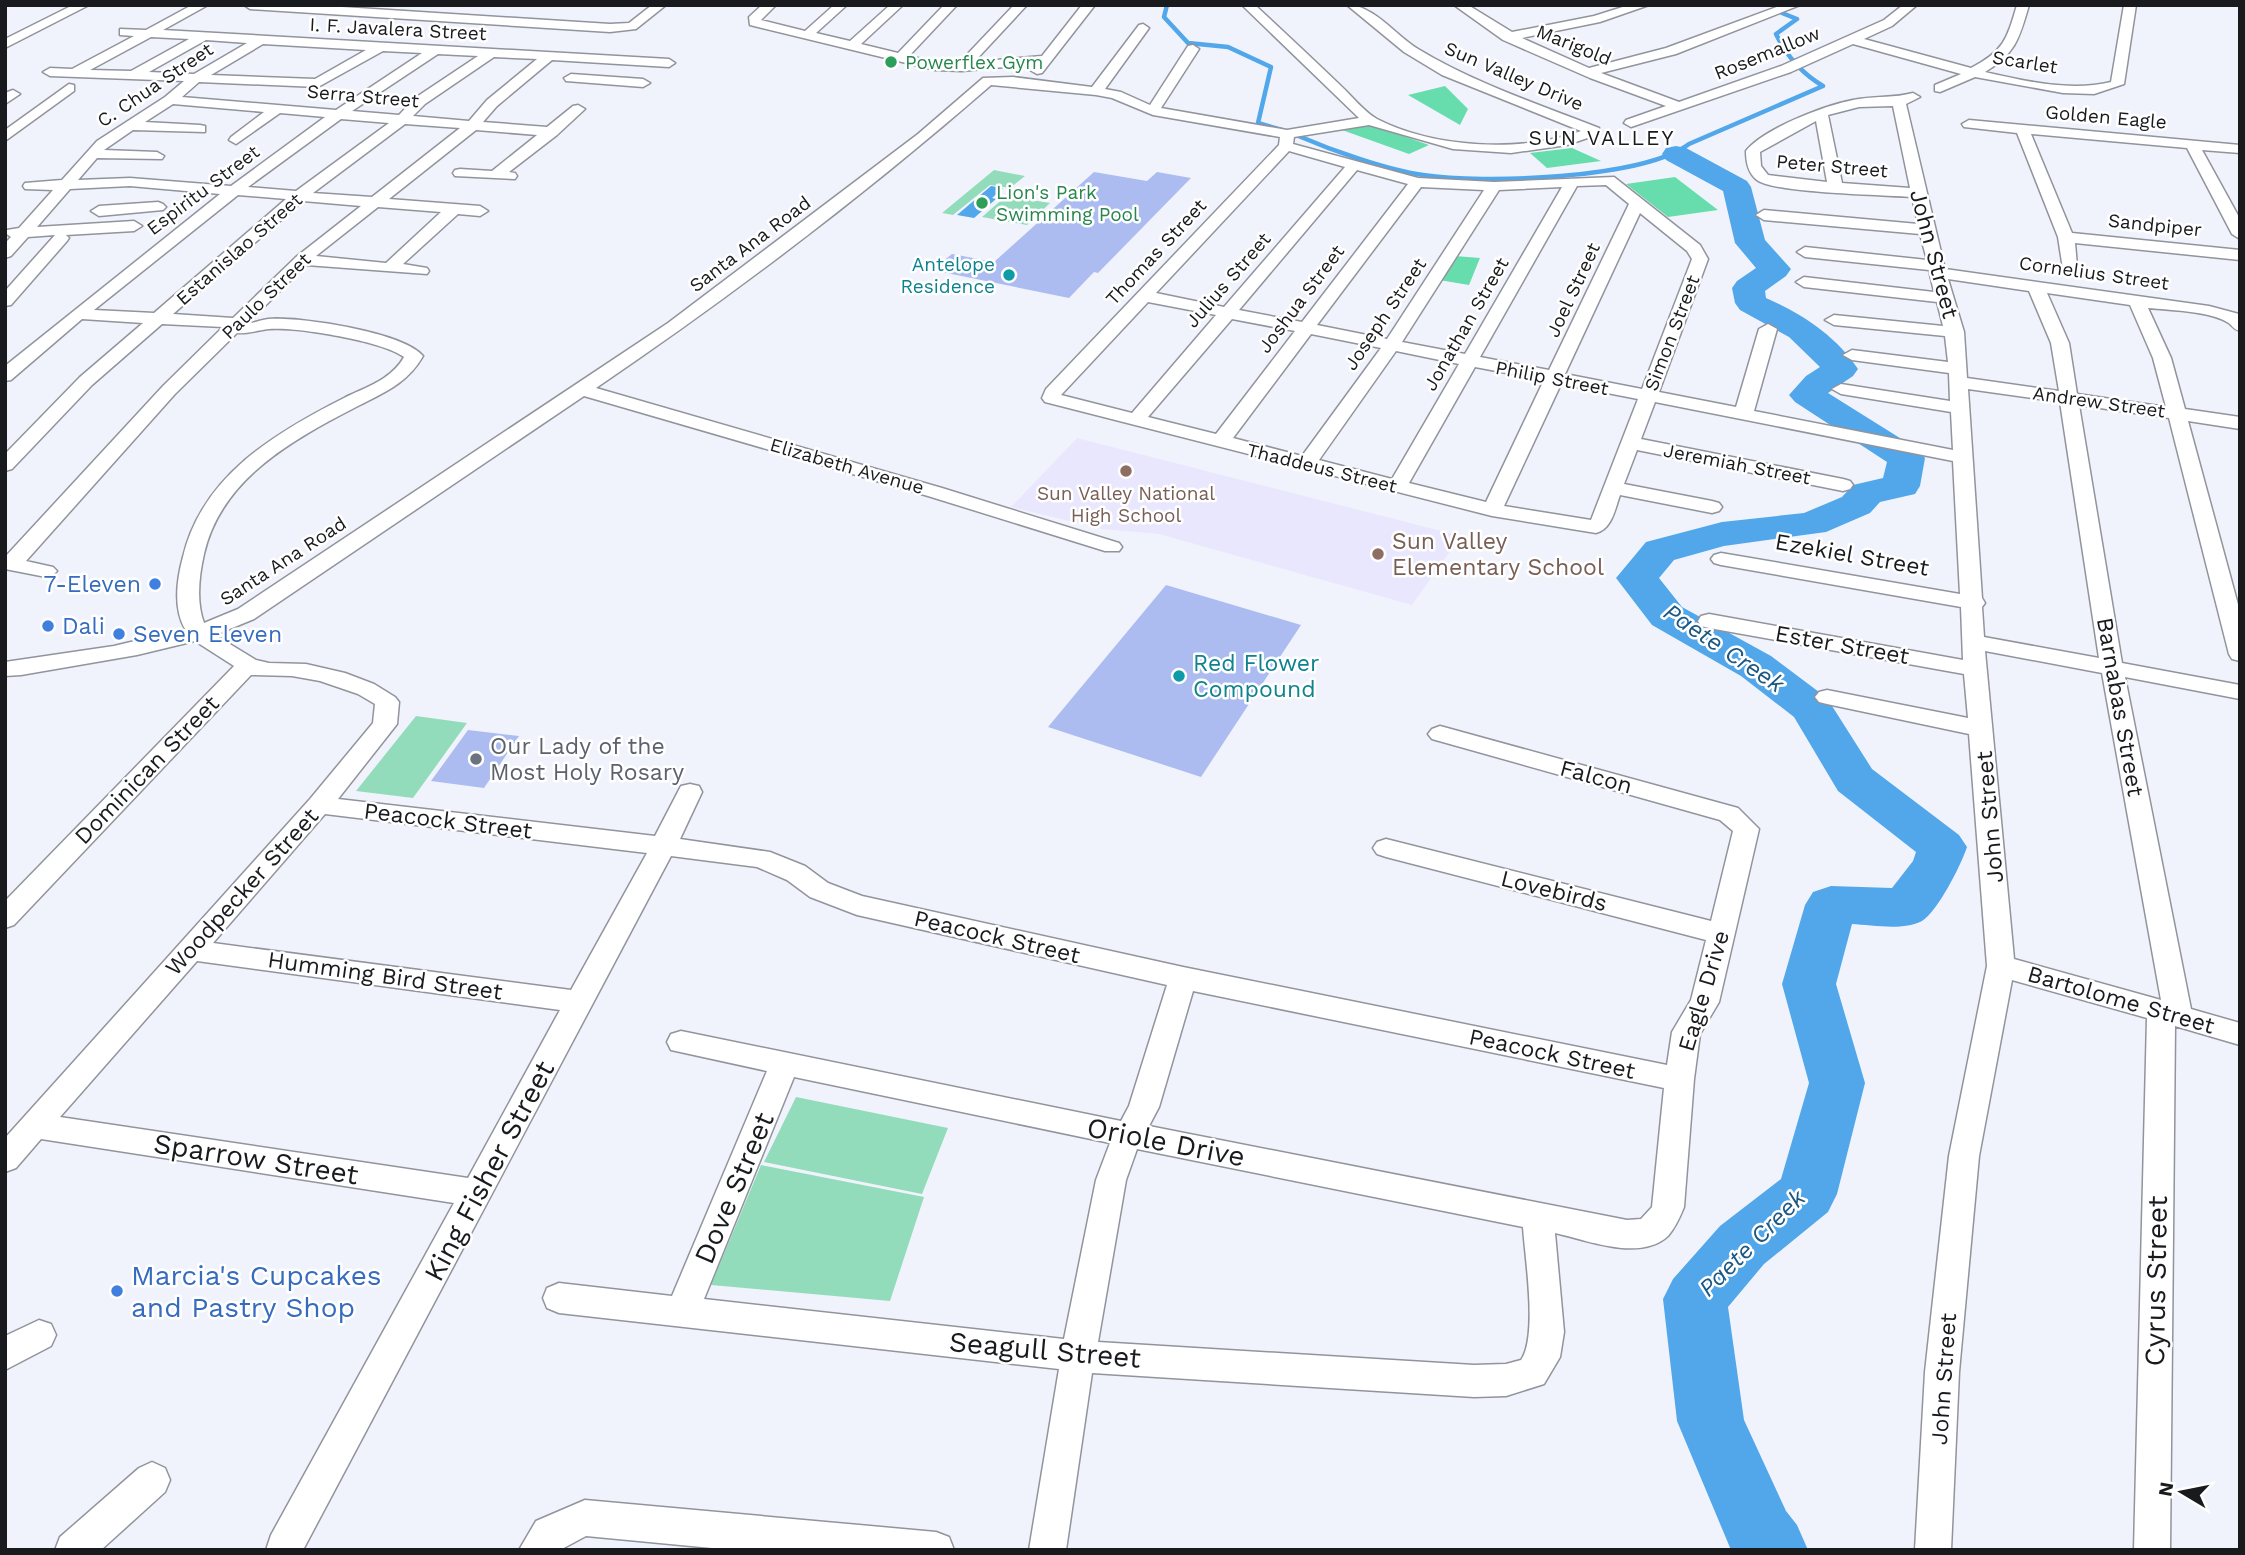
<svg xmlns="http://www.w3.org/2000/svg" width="2245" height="1555" viewBox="0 0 2245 1555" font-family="'Work Sans',sans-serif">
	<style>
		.education { fill: #e9e7fd }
		.green { fill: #93dcbb }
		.forest { fill: #67ddad }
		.water { fill: #51a7ea }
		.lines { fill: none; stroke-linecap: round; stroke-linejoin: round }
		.stream { stroke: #51a7ea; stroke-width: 4.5 }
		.river { fill: #51a7ea; fill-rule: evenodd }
		.building { fill: #acbcf1 }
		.street-casing { stroke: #91949c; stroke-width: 3 }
		.street { fill: #fff; fill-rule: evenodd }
		.leisure-dot { fill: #2e9e5b; stroke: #fff; stroke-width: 2.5 }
		.culture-dot { fill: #0f9aa8; stroke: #fff; stroke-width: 2.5 }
		.education-dot { fill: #8d6e63; stroke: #fff; stroke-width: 2.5 }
		.shop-dot { fill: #3f7fe0; stroke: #fff; stroke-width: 2.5 }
		.worship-dot { fill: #6b7280; stroke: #fff; stroke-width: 2.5 }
		.labels { text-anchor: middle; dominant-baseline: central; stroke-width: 5; stroke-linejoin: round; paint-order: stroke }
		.far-street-label { font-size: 19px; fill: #191a1d; stroke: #fff }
		.far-leisure-label { font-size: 19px; fill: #27864d; stroke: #fff; text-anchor: start }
		.far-culture-label { font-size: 19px; fill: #0d838f; stroke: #fff; text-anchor: end }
		.far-education-label { font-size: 19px; fill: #785e54; stroke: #fff }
		.far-quarter-label { font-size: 21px; letter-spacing: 2px; fill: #191a1d; stroke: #fff }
		.street-label { font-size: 23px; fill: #191a1d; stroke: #fff }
		.education-label { font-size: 23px; fill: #785e54; stroke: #fff; text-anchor: start }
		.shop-label { font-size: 23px; fill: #366cbe; stroke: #fff; text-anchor: start }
		.culture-label { font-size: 23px; fill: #0d838f; stroke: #fff; text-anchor: start }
		.worship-label { font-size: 23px; fill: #5b616d; stroke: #fff; text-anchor: start }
		.water-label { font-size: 24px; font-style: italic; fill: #1b5884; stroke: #fff }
		.near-street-label { font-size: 28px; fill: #191a1d; stroke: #fff }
		.near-shop-label { font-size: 28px; fill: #366cbe; stroke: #fff; text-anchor: start }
	</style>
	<rect width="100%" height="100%" fill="#f1f3fc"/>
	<!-- education -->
	<path class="education" d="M1077,438L1461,536L1412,605L1159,534L1102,529L1011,507Z"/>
	<!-- green -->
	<path class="green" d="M994,170L1025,176L1010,188L990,185L953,215L942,213Z
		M1006,196L1050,203L1027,225L982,217Z
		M416,716L467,723L413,798L356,791Z
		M796,1097L948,1128L922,1194L764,1162Z
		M761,1165L924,1197L890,1301L711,1285Z"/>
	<!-- forest -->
	<path class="forest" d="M1445,86L1468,109L1460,125L1408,95Z
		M1372,125L1429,145L1409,154L1342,130Z
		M1572,148L1601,161L1547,168L1530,153Z
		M1675,177L1718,210L1668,217L1626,184Z
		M1455,256L1480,258L1469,285L1439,280Z"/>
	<!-- water -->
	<path class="water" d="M991,186L1003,188L992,198L996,199L974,218L957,215Z"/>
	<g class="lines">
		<!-- stream -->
		<path class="stream" d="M1167,5L1164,17L1188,43L1228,47L1271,67L1258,123L1282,130
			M1296,135C1331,150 1386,170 1423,175C1482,184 1643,179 1689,144L1823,86C1801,73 1787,57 1776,34L1797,19L1782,13L1778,5"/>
		<!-- river -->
		<path class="river" d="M1676,146L1686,148L1747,181L1751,187L1765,240L1791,269L1786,276L1765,291L1766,298C1802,314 1836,336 1858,369L1853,376L1828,393L1919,450L1925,458L1920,486L1915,494L1880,502L1870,513L1826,532L1724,546L1674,560L1659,578L1682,607L1771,656L1827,698L1872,769L1959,835L1967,847C1961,865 1938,911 1922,921C1903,931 1872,925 1852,924L1836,984L1865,1083L1837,1194L1828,1212L1764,1264L1728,1307L1744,1420L1786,1511L1797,1525L1808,1550H1731L1677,1421L1663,1299L1673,1279L1720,1226L1781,1179L1809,1083L1782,984L1805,905L1813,892L1831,886L1892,888L1913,861L1916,852L1838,791L1794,717L1741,676L1652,625L1616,578L1646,542L1722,522L1804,513L1842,497L1853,485L1883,478L1887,462L1795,402L1789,395L1806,376L1820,367L1789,337L1740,310L1735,303L1732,288L1737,281L1756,268L1735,243L1723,191L1666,160L1662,154L1666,148Z"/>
	</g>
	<!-- building -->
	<path class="building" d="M1094,172L1147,181L1157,172L1191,178L1098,273L1094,272L1069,298L932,270L952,254L994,262Z
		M1166,585L1301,625L1201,777L1048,727Z
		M468,730L519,736L484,788L431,781Z"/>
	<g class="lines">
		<!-- street casing -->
		<g class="street-casing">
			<path id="street" d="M73,5H89L5,48V39Z
				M192,5H208L163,30L669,59L675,63L669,67L552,60L497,106L483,122L547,127L573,106L578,105L585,109L557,135L509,172L515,173L517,176L515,179L455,176L453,173L455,170L460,169L492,171L537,135L476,130L389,199L480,206L488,211L480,216L458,214L403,264L427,268L429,271L427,274L306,265L247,324C254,323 260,320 268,319C298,316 404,332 423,356C407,384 383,393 356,407C292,440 221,479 204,554C199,576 196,602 204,623L238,609L668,323L918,134L983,78L1013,77L1092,87L1139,25L1143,24L1149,28L1105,89L1121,92L1150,105L1188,46L1193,45L1199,49L1161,108L1287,130L1359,118L1242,5H1255C1284,32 1313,59 1341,86C1352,96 1364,112 1377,119C1434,148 1521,153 1581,131L1442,75L1404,52L1347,5C1374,5 1395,35 1418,49C1474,83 1538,104 1599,128V134L1567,145L1511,153L1453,149L1369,125L1294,137L1293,144L1418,178L1494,182L1614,177L1700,245L1708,259L1659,392L1736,407L1759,329L1768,324L1777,329L1754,411L1953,450L1951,412L1841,394L1832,389L1841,384L1950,401L1949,373L1852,360L1843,355L1852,350L1948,362L1945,336L1834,325L1825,320L1834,315L1943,326L1937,302L1804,287L1796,282L1804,277L1934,292L1929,270L1805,257L1797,252L1805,247L1927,260L1920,234L1764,220L1756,215L1764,210L1918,224L1912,197C1885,195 1773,193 1757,180C1748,173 1746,162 1746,151C1764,128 1830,103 1859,99C1878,96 1894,98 1913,93L1920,97L1906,104L1945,269L2209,306L2239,314L2240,331C2232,329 2233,325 2227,322C2209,311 2169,310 2148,308L2171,358L2185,409L2240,417V429L2188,421L2240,612V661L2232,659L2229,654L2169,418L2079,405L2122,663L2240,685V699L2125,677L2191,1009L2240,1023V1045L2175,1026L2170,1550H2134L2147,1018L2012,980L1979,1156L1959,1372L1951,1550H1915L1925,1372L1949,1156L1987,966L1969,734L1827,704L1819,702L1815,697L1819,692L1827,690L1968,718L1964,674L1709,628L1701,626L1698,621L1701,616L1709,614L1963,660L1961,607L1721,565L1714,563L1711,559L1714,555L1721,553L1960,594L1953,461L1655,402L1641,439L1843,479L1850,481L1853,485L1850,489L1843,491L1637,450L1624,484L1712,501L1719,503L1722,507L1719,511L1712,513L1620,495C1615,509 1612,529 1596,533L1492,516L1045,402L1042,398L1046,389L1279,145L1280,137L1153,115L1112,98L1096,95L991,85C866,194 733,295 596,388L942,488L1119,543L1122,547L1119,551H1105L928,496L584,396L254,619L215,635L256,660L269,663L306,664L345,673L374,684L395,697L399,702L397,724L338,799L655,836L681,786L690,784L699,786L702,792L680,839L770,852L805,866L828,883L862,896L1183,967L1667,1065L1672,1032L1691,1000L1706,940L1386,857L1377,854L1373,848L1377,842L1386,839L1711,921L1733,831L1720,820L1432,739L1428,734L1432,729L1440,726L1738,808L1759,829L1719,1002L1700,1034L1694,1079L1684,1207C1680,1217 1675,1228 1668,1236C1640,1262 1587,1240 1555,1233L1564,1332L1560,1357L1544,1384L1506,1396L1474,1397L1092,1373L1066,1550H1029L1059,1369L559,1313L547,1308L543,1298L547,1288L559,1283L672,1296L767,1071L671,1050L667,1042L671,1034L681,1031L1121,1121L1129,1106L1167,985L857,915L810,897L787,880L757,867L671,856L303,1550H266L271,1535L454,1203L41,1139L16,1168L5,1172V1138L310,799L373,723L375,704L358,694L320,681L292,676L251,675L14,925L5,928V901L234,666L195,641L137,655L21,675L5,676V662L114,646L185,629C173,608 177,579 183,557C202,476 275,433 344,398C366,387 391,380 404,357C382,341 298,327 269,329C258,330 249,334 237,333L175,394L26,561L53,567L57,571L53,575L46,577L5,569V557L163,386L223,327L162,324L92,385L12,469L5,471V454L80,377L143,323L82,319L11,380L5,381V366L220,194L130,186L70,189L37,227L134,221L142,226L134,231L66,235L69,238L67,241L11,305L5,306V291L55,235L28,237L11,256L5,258V243L11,237L5,233L7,230L19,228L53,190L25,189L23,186L25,183L62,180L97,141L165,97L184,81L50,76L43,72L50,68L72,69L134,36L120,35V29L146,30ZM151,37L189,39L131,71L90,70ZM206,40L247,43L194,74L149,72ZM263,44L366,50L315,79L211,75ZM383,51L422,53L336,110L182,97L199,82L318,87ZM438,54L478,56L415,98L399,115L352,111ZM494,57L537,59L487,100L469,121L413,116L425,104ZM173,104L264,112L231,137L229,140L236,144L280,113L325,117L231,186L130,178L78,180L97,158L162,159L164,156L157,152L104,150L133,130L205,132V126L200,125L145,122ZM1893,106L1910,188L1842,183L1828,115L1859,107ZM341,119L389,123L296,191L248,187ZM1816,121L1827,182L1768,175L1761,166L1760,152ZM405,124L460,128L372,197L313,193ZM1289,151L1345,167L1224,307L1156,293ZM1357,170L1408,184L1302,322L1239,310ZM1606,185L1629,204L1549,370L1480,357L1577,186ZM1421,187L1484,190L1387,339L1317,325ZM1562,187L1465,354L1402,342L1499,190ZM238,195L286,199L154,313L94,310ZM303,201L361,206L296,257L233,318L173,314ZM378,207L441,212L386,263L316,256ZM1640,213L1687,251L1692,259L1642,389L1565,374ZM1948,279L2029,291L2051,343L2059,391L1967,378L1964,332ZM2047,293L2130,305L2153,358L2166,407L2077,394L2069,343ZM1148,302L1216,315L1132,413L1061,395ZM1232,319L1295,331L1216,434L1148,417ZM1311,334L1381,348L1302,456L1233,438ZM1396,351L1459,364L1392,479L1319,460ZM1475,367L1544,380L1486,502L1409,483ZM1561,384L1638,399L1591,520L1504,506ZM1968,389L2060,402L2099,658L1984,637L1982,607L1985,603L1982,598ZM1985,651L2102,673L2161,1000L2014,959ZM325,814L647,853L571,990L213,943ZM197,961L560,1010L468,1178L60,1117ZM1193,991L1664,1088L1652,1207L1641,1219L1627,1220L1149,1126L1159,1107ZM794,1077L1110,1143L1096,1180L1064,1339L704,1299ZM1137,1149L1523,1227C1525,1258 1538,1336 1521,1360L1506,1364L1474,1365L1098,1342L1126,1180Z
				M244,5H311L610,24L629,23L652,5H666L636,29L610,32L250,9Z
				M762,5H776L761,20L805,31L834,5H847L816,33L850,41L890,5H903L861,44L898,53L944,5H957L909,56L935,62L959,63L1014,5H1027L974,62L1042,56L1082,5H1095L1042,73L1037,74L1030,70L1035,64L962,71L935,70L750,25L749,17Z
				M1454,5H1468L1512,32L1594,16L1629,5H1649L1600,22L1522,38L1589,68L1666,48L1782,5H1800L1676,54L1601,73L1679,102L1781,66L1884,20L1903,5H1917L1892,26L1864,39L1971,68C2004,51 2007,39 2017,5H2029C2019,39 2016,53 1985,72C2025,81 2070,92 2111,82L2124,5H2136L2124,84L2094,94L2063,93L1975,77L1940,92L1935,91V85L1961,74L1853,44L1791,72L1631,127L1624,123L1626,120L1666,106L1590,78L1503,40Z
				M571,74L643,79L650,83L643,87L566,81L564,78Z
				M69,84L74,85V91L5,141V130Z
				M13,90L20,94L5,104V93Z
				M1969,120L2240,145V153L2202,150L2240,219V239L2232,234L2187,148L2031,134L2072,233L2240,250V260L2075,243L2077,266L2069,271L2063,269L2058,237L2017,133L1964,127L1962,124Z
				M158,202L163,204L166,207L163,210L99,216L91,211L99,206Z
				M39,1320L51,1324L56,1335L51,1346L5,1370V1336Z
				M152,1462L165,1468L170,1480L165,1492L101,1550H55L60,1537L139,1468Z
				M585,1500L936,1532L949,1537L954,1550H733L586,1536L560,1550H519L536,1521Z"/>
		</g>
		<!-- street -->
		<use href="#street" class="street"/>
	</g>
	<!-- markers -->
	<g class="leisure-dot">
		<circle cx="891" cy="62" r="7"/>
		<circle cx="982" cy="203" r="7"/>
	</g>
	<g class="culture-dot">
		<circle cx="1009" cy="275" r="7"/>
		<circle cx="1179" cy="676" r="7"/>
	</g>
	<g class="education-dot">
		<circle cx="1126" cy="471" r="7"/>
		<circle cx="1378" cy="554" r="7"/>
	</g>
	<g class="shop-dot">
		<circle cx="155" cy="584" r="7"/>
		<circle cx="48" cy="626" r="7"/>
		<circle cx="119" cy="634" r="7"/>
		<circle cx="117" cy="1291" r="7"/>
	</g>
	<circle class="worship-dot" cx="476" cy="759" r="7"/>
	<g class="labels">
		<!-- far-street labels -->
		<g class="far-street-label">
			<text transform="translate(398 29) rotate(3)">I. F. Javalera Street</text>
			<text transform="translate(1574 45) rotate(22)">Marigold</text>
			<text transform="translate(1767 53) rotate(-22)">Rosemallow</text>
			<text transform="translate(2025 62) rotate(9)">Scarlet</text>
			<text transform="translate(1514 76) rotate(23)">Sun Valley Drive</text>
			<text transform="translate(155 85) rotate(-34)">C. Chua Street</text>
			<text transform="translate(363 96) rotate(5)">Serra Street</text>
			<text transform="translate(2106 117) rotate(5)">Golden Eagle</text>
			<text transform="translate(1832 166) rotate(5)">Peter Street</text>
			<text transform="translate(203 190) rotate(-37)">Espiritu Street</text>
			<text transform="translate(2155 225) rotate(6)">Sandpiper</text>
			<text transform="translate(750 244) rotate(-37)">Santa Ana Road</text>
			<text transform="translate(239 249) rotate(-41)">Estanislao Street</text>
			<text transform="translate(1156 252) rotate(-47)">Thomas Street</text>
			<text transform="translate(2094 273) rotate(8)">Cornelius Street</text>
			<text transform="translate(1228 280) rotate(-49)">Julius Street</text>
			<text transform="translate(1573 290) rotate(-65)">Joel Street</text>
			<text transform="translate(266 296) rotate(-44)">Paulo Street</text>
			<text transform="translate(1301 299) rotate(-53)">Joshua Street</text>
			<text transform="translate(1385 314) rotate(-56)">Joseph Street</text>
			<text transform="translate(1466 324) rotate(-60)">Jonathan Street</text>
			<text transform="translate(1672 333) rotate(-69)">Simon Street</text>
			<text transform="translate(1552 378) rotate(11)">Philip Street</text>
			<text transform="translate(2099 402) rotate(8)">Andrew Street</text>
			<text transform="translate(1737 464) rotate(11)">Jeremiah Street</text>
			<text transform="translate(847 466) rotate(16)">Elizabeth Avenue</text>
			<text transform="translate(1322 468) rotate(14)">Thaddeus Street</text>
			<text transform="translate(283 561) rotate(-33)">Santa Ana Road</text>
		</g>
		<!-- far-leisure labels -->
		<g class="far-leisure-label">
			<text x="905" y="62">Powerflex Gym</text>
			<text x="996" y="192">Lion's Park<tspan x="996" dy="22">Swimming Pool</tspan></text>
		</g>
		<!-- far-culture labels -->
		<g class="far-culture-label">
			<text x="995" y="264">Antelope<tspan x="995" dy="22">Residence</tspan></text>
		</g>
		<!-- far-education labels -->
		<g class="far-education-label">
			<text x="1126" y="493">Sun Valley National<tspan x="1126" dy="22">High School</tspan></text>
		</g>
		<!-- far-quarter labels -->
		<g class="far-quarter-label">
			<text x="1602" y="137">SUN VALLEY</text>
		</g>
		<!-- street labels -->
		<g class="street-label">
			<text transform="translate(1934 254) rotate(75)">John Street</text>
			<text transform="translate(1852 555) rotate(10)">Ezekiel Street</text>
			<text transform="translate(1842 645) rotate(10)">Ester Street</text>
			<text transform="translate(2120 707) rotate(80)">Barnabas Street</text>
			<text transform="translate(147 770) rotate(-46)">Dominican Street</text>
			<text transform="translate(1596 777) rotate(15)">Falcon</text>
			<text transform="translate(1990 817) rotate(-95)">John Street</text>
			<text transform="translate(448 821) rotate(7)">Peacock Street</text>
			<text transform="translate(1554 891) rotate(14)">Lovebirds</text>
			<text transform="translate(242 892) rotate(-48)">Woodpecker Street</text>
			<text transform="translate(997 937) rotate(13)">Peacock Street</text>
			<text transform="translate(385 976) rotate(8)">Humming Bird Street</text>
			<text transform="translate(1704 991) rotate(-73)">Eagle Drive</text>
			<text transform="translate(2121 1000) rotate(16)">Bartolome Street</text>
			<text transform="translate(1552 1054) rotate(12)">Peacock Street</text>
			<text transform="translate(1944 1379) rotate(-86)">John Street</text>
		</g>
		<!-- education labels -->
		<g class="education-label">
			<text x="1392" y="541">Sun Valley<tspan x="1392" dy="26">Elementary School</tspan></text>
		</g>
		<!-- shop labels -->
		<g class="shop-label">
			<text x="141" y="584" text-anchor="end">7-Eleven</text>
			<text x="62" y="626">Dali</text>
			<text x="133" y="634">Seven Eleven</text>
		</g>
		<!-- culture labels -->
		<g class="culture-label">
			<text x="1193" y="663">Red Flower<tspan x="1193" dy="26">Compound</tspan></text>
		</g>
		<!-- worship labels -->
		<g class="worship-label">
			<text x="490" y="746">Our Lady of the<tspan x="490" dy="26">Most Holy Rosary</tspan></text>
		</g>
		<!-- water labels -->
		<g class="water-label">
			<text transform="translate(1724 648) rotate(34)">Paete Creek</text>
			<text transform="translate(1752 1243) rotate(-45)">Paete Creek</text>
		</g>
		<!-- near-street labels -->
		<g class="near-street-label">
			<text transform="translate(1166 1142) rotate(11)">Oriole Drive</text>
			<text transform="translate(256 1159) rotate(9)">Sparrow Street</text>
			<text transform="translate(489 1171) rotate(-62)">King Fisher Street</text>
			<text transform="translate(734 1188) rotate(-67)">Dove Street</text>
			<text transform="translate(2156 1281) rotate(-89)">Cyrus Street</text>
			<text transform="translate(1045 1350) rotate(5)">Seagull Street</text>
		</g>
		<!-- near-shop labels -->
		<g class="near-shop-label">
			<text x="131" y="1275">Marcia's Cupcakes<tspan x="131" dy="32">and Pastry Shop</tspan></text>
		</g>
	</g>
	<!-- border -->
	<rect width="2245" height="1555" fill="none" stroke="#191a1d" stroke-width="14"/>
	<!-- north arrow -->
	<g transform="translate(2182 1492) rotate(280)" stroke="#ffffff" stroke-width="5" paint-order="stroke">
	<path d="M0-5L12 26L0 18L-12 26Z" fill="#191a1d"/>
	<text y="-10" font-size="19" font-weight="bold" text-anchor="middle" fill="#191a1d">N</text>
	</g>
</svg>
